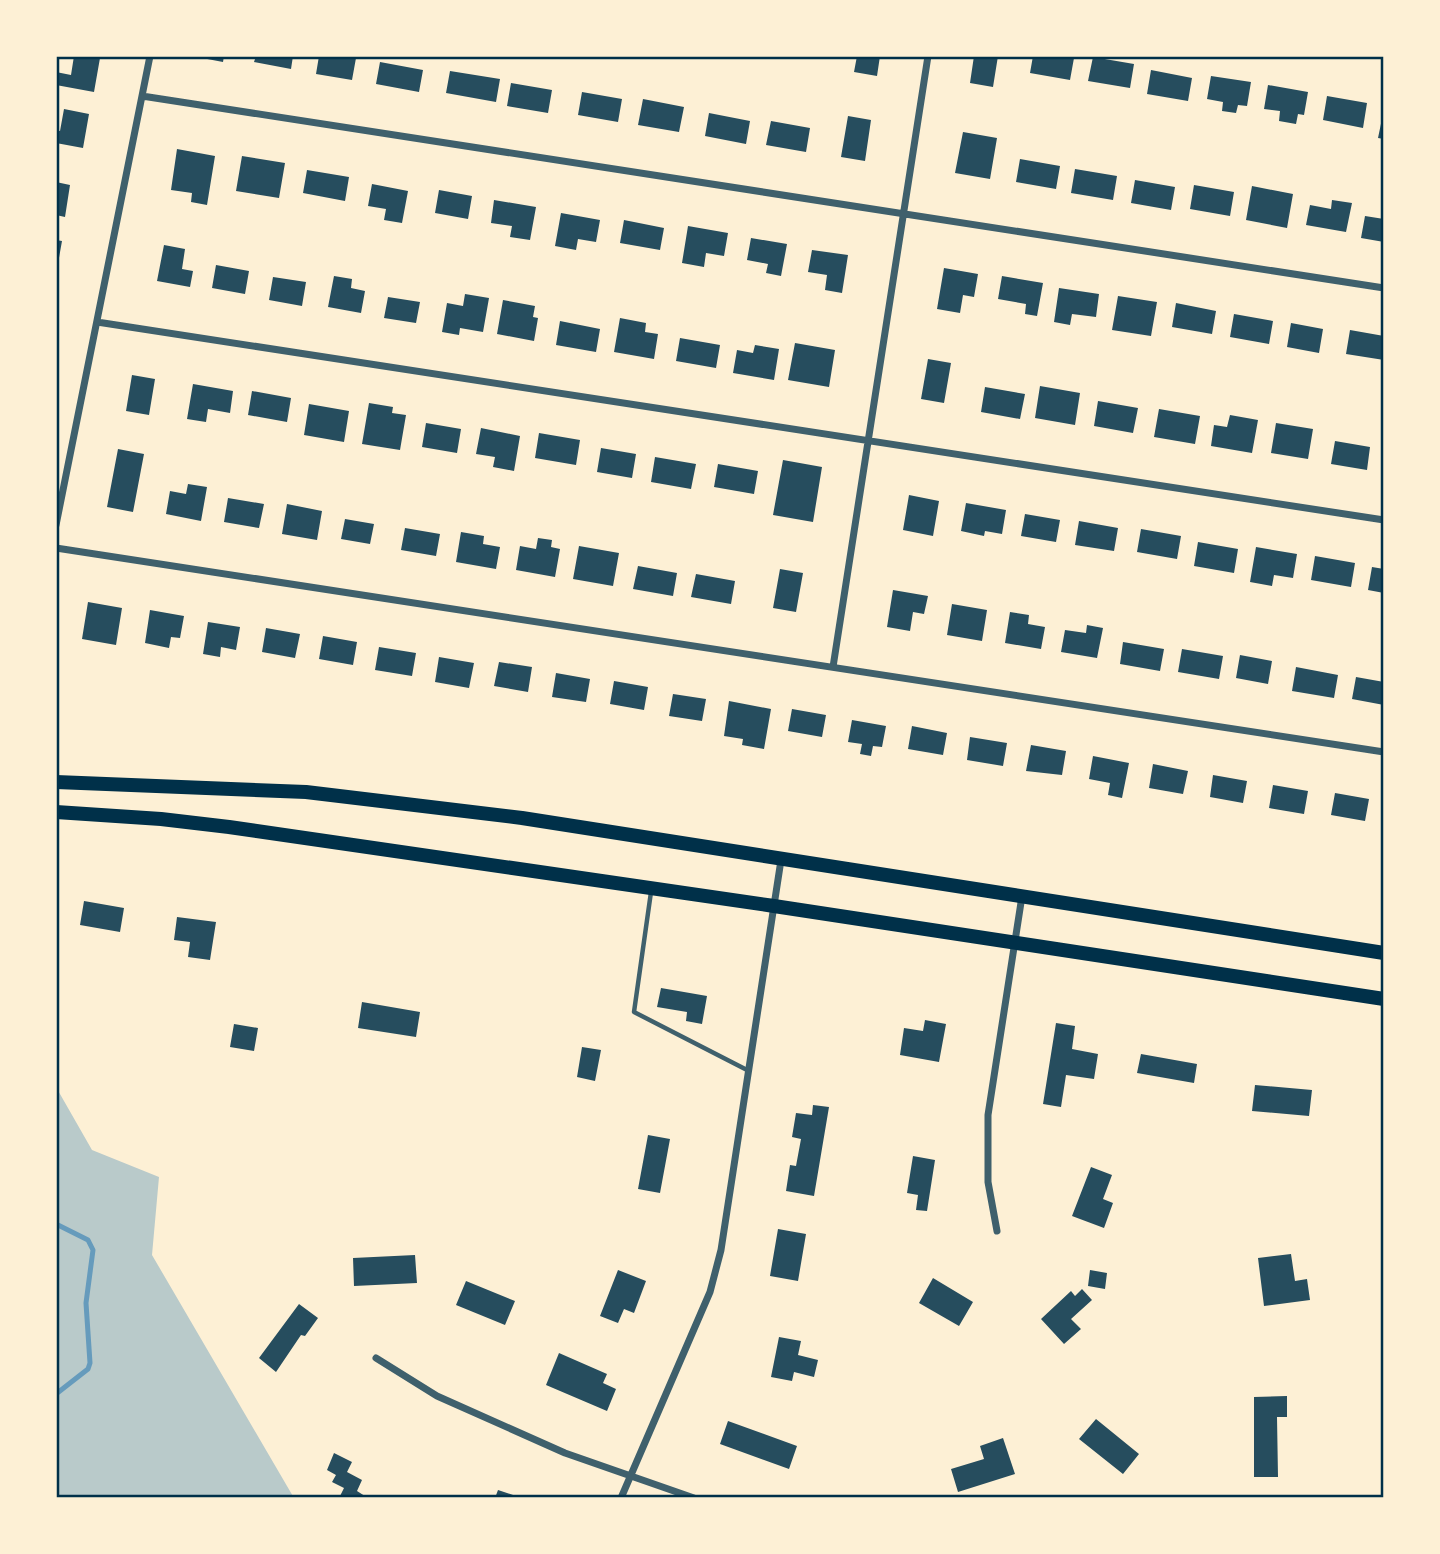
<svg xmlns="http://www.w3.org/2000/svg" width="1440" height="1554" viewBox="0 0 1440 1554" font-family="'Fira Sans',sans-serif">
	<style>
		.green { fill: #b9caca }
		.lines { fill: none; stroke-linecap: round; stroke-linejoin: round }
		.stream { stroke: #669bbc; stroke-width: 5 }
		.building { fill: #264d5e }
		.service { stroke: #3f606c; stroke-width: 4.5 }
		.minor { stroke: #3f606c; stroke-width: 7 }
		.primary { stroke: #003049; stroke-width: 14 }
		.neatline { fill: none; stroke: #003049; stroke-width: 2.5 }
	</style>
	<rect width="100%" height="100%" fill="#fdf0d5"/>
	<!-- green -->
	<path class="green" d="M56,1087L92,1150L159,1177L152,1255L294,1498H56Z"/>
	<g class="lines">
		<!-- stream -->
		<path class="stream" d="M56,1224L88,1240L93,1250L86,1303L90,1363L88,1369L56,1394"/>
	</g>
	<!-- building -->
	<path class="building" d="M74,56L100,58L94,92L56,85V72L71,75Z
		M202,56H224L223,62L202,58Z
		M256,56H293L291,69L254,62Z
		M319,56L356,58L352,80L316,74Z
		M857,56H880L877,76L854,72Z
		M974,56H998L993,87L970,83Z
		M1033,56L1074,58L1070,80L1030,73Z
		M1093,57L1134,64L1130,88L1088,81Z
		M380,62L423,70L419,92L376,84Z
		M1151,70L1192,78L1188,101L1147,94Z
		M450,71L500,79L496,102L446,93Z
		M1211,76L1251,82L1247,106L1238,105L1236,113L1222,111L1223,102L1207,99Z
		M511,83L552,90L548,113L507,106Z
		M1268,85L1308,92L1304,115L1298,114L1296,124L1279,121L1280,111L1264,109Z
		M582,92L622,99L618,122L578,115Z
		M1327,96L1367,103L1363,128L1323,120Z
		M643,99L684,107L679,132L638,125Z
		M64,109L89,114L83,148L56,143V130L60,131Z
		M709,113L750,121L746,144L705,136Z
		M1383,114H1384V139L1378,138Z
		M848,116L871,120L865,161L841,157Z
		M771,121L810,128L806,152L766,145Z
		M963,132L997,138L990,179L955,173Z
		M177,149L215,156L207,205L191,202L192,193L171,190Z
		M242,156L285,163L279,198L236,191Z
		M1020,159L1060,166L1056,189L1016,182Z
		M1075,169L1117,176L1113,200L1071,193Z
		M307,170L349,177L345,201L303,193Z
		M1135,180L1175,187L1171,210L1131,203Z
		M56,182L70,185L65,217L56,215Z
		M372,184L408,191L402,223L384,220L386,209L368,206Z
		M1194,185L1234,192L1230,216L1190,209Z
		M1252,186L1293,194L1287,228L1246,220Z
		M439,190L472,196L468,219L435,213Z
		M494,200L536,207L530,240L510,237L512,226L491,223Z
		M1332,200L1352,203L1346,232L1306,225L1310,205L1331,209Z
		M561,213L600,220L596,242L578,239L576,250L555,246Z
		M1365,216L1384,219V242L1361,238Z
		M624,220L664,228L660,250L620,243Z
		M688,226L728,233L724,256L706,253L704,267L682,263Z
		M751,238L787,244L781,276L766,273L768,264L747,260Z
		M56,240L62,241L57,269L56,268Z
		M164,245L185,249L182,269L193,271L190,287L157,281Z
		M812,250L848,255L842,293L825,290L827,275L808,272Z
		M216,265L249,271L245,294L212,288Z
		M944,268L978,274L974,297L963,295L960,313L937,309Z
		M334,276L352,279L351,288L365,291L361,313L328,307Z
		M1002,276L1043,283L1037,316L1025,314L1026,304L998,299Z
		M273,277L306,282L302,306L269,300Z
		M1059,288L1099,294L1096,317L1072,314L1070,325L1054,322Z
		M465,294L489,298L483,332L460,328L459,335L442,332L447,303L463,306Z
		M1118,296L1157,302L1151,336L1112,330Z
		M388,297L420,302L416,323L384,318Z
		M503,300L535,306L533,317L538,318L534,341L497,334Z
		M1176,303L1216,311L1212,334L1172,327Z
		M1234,314L1273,321L1269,344L1230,337Z
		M620,318L646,323L645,332L658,334L654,359L614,352Z
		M560,321L600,329L596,352L556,345Z
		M1291,323L1323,329L1319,353L1287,347Z
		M1350,330L1384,336V360L1346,354Z
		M680,338L720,345L716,368L676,361Z
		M795,343L835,350L829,387L788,380Z
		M755,345L779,349L774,380L733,373L737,350L753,353Z
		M928,359L951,363L944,403L921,399Z
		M132,375L155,379L149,415L126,411Z
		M193,384L233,391L230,413L208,409L206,422L187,419Z
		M1040,386L1080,393L1075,425L1035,418Z
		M985,387L1025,394L1020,419L981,412Z
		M252,391L291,398L287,422L248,415Z
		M1098,401L1138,408L1133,433L1094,426Z
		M369,403L393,407L392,413L406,415L400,450L362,444Z
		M309,404L349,411L344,442L304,435Z
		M1159,409L1200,416L1195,444L1154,437Z
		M1230,415L1258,420L1252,453L1211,446L1214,425L1227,427Z
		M426,423L461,429L457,453L422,447Z
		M1276,423L1313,429L1308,459L1271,453Z
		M481,428L520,436L514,471L493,467L495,457L476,454Z
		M539,433L580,440L576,465L535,458Z
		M1335,441L1370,447L1367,470L1331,464Z
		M601,448L636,454L632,478L597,472Z
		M118,449L144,454L133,512L107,507Z
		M655,457L696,464L691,489L651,482Z
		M783,460L822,467L813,522L773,515Z
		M718,464L758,471L754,494L714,487Z
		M188,484L207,487L201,521L166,514L170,491L186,494Z
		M909,495L939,501L933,536L903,530Z
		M228,498L264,504L259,528L224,522Z
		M966,503L1006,510L1002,534L985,531L984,536L961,531Z
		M287,504L322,511L317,540L282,534Z
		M1025,514L1060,520L1056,542L1021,536Z
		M345,519L374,524L370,544L341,539Z
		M1079,521L1118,528L1114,551L1075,545Z
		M405,528L440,534L436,556L401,550Z
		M1141,529L1181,536L1177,559L1137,552Z
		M461,532L484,536L483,544L500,547L496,569L456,562Z
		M538,538L552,540L551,547L560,549L555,577L516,570L520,546L536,549Z
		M1198,542L1238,549L1234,573L1194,566Z
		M579,546L619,553L613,586L573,579Z
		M1256,547L1297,554L1293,578L1274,575L1272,586L1250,582Z
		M1315,556L1355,563L1351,587L1311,580Z
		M638,566L677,573L673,596L633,589Z
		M1372,567L1384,569V593L1368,590Z
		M780,569L803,573L796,612L773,608Z
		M696,574L735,581L731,604L691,597Z
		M893,590L928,596L924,614L913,612L910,631L887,627Z
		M88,602L122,608L116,645L82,639Z
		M952,604L987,610L982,641L947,635Z
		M150,610L184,616L180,638L171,637L169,648L145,643Z
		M1010,612L1029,615L1028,624L1045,627L1041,649L1005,643Z
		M208,622L240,627L236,650L221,647L220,657L203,654Z
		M1087,625L1103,628L1097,658L1061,652L1065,630L1086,633Z
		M266,628L300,634L295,658L262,652Z
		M323,636L357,642L353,665L319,659Z
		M1123,642L1164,649L1160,671L1120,664Z
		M379,647L416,653L412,676L375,670Z
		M1182,649L1223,656L1219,679L1178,672Z
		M1240,655L1272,661L1268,684L1236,678Z
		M439,657L474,663L469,688L435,682Z
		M499,662L532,667L528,692L494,686Z
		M1296,667L1338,675L1334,698L1292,691Z
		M556,673L590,679L586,702L552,697Z
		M1356,677L1384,682V705L1352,699Z
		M614,681L648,687L644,710L610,704Z
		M673,694L706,699L702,721L669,716Z
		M729,701L771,709L764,749L742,745L743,739L724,736Z
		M792,709L826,715L822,737L788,731Z
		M852,720L886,726L882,747L873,746L871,756L860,754L862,744L848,742Z
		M912,726L947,733L943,755L908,749Z
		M970,737L1007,743L1003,766L967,760Z
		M1031,745L1066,751L1062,775L1026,771Z
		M1093,756L1129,763L1122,798L1108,795L1110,783L1089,779Z
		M1153,764L1188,771L1183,794L1149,788Z
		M1213,775L1247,781L1243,803L1210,797Z
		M1273,785L1308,791L1304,814L1269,808Z
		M1335,793L1369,799L1365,821L1331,815Z
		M84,901L124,908L120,932L80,925Z
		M177,917L216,922L210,960L188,957L190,942L174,940Z
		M661,988L707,996L702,1024L686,1021L687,1012L657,1007Z
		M362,1002L420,1012L416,1037L358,1028Z
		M925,1020L946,1024L939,1062L900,1055L904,1028L923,1031Z
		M1056,1023L1075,1026L1072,1049L1098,1054L1094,1079L1066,1075L1061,1107L1043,1104Z
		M234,1024L258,1028L254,1051L230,1047Z
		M582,1047L601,1050L595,1081L577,1077Z
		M1141,1054L1197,1064L1194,1083L1137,1073Z
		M1255,1085L1312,1090L1309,1116L1252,1111Z
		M813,1105L829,1107L814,1196L786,1191L790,1165L796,1166L801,1139L792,1137L796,1113L812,1115Z
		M648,1135L670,1139L660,1193L638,1189Z
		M913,1156L935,1160L927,1211L916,1210L918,1195L907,1193Z
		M1091,1167L1112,1175L1103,1199L1113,1203L1104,1228L1072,1216Z
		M778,1229L806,1234L798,1281L770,1276Z
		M1291,1254L1295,1281L1307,1279L1310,1300L1264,1306L1258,1258Z
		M415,1255L417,1283L354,1286L353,1258Z
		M618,1270L646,1281L634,1313L624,1309L618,1323L600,1316Z
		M1090,1270L1107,1273L1105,1289L1088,1286Z
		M933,1278L973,1302L959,1326L919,1303Z
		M466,1281L515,1301L505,1325L456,1305Z
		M1082,1289L1092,1300L1071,1319L1081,1329L1064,1344L1041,1319L1071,1291L1075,1296Z
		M299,1304L318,1318L305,1336L301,1335L276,1372L259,1358Z
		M779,1337L801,1341L798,1355L818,1360L814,1377L794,1372L792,1381L771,1377Z
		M559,1353L607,1374L603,1383L616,1389L607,1411L546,1385Z
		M1287,1396V1417H1277L1278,1477H1254V1397Z
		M1096,1419L1139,1454L1123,1474L1079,1439Z
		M728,1421L797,1446L789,1469L720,1444Z
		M1003,1438L1015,1474L958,1492L951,1469L984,1459L980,1446Z
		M334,1453L352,1462L347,1472L362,1480L357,1491L368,1498H339L344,1488L332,1482L336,1475L327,1470Z
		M498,1490L516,1496V1498H495Z"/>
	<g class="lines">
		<!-- service -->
		<path class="service" d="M651,892L634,1012L749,1071"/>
		<!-- minor -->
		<path class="minor" d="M142,96L1384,288
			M97,322L1384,520
			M56,525L150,56
			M56,548L1384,752
			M833,667L928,56
			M997,1231L988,1182V1115L1022,896
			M376,1358L437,1396L565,1453L694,1498
			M621,1498L710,1292L721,1250L781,860"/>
		<!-- primary -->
		<path class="primary" d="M56,782L306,792L522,818L1384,953
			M56,812L161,819L229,827L774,906L1384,999"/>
	</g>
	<!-- border -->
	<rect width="1440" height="1554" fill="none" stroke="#fdf0d5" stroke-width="116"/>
	<rect x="58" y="58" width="1324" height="1438" class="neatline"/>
</svg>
